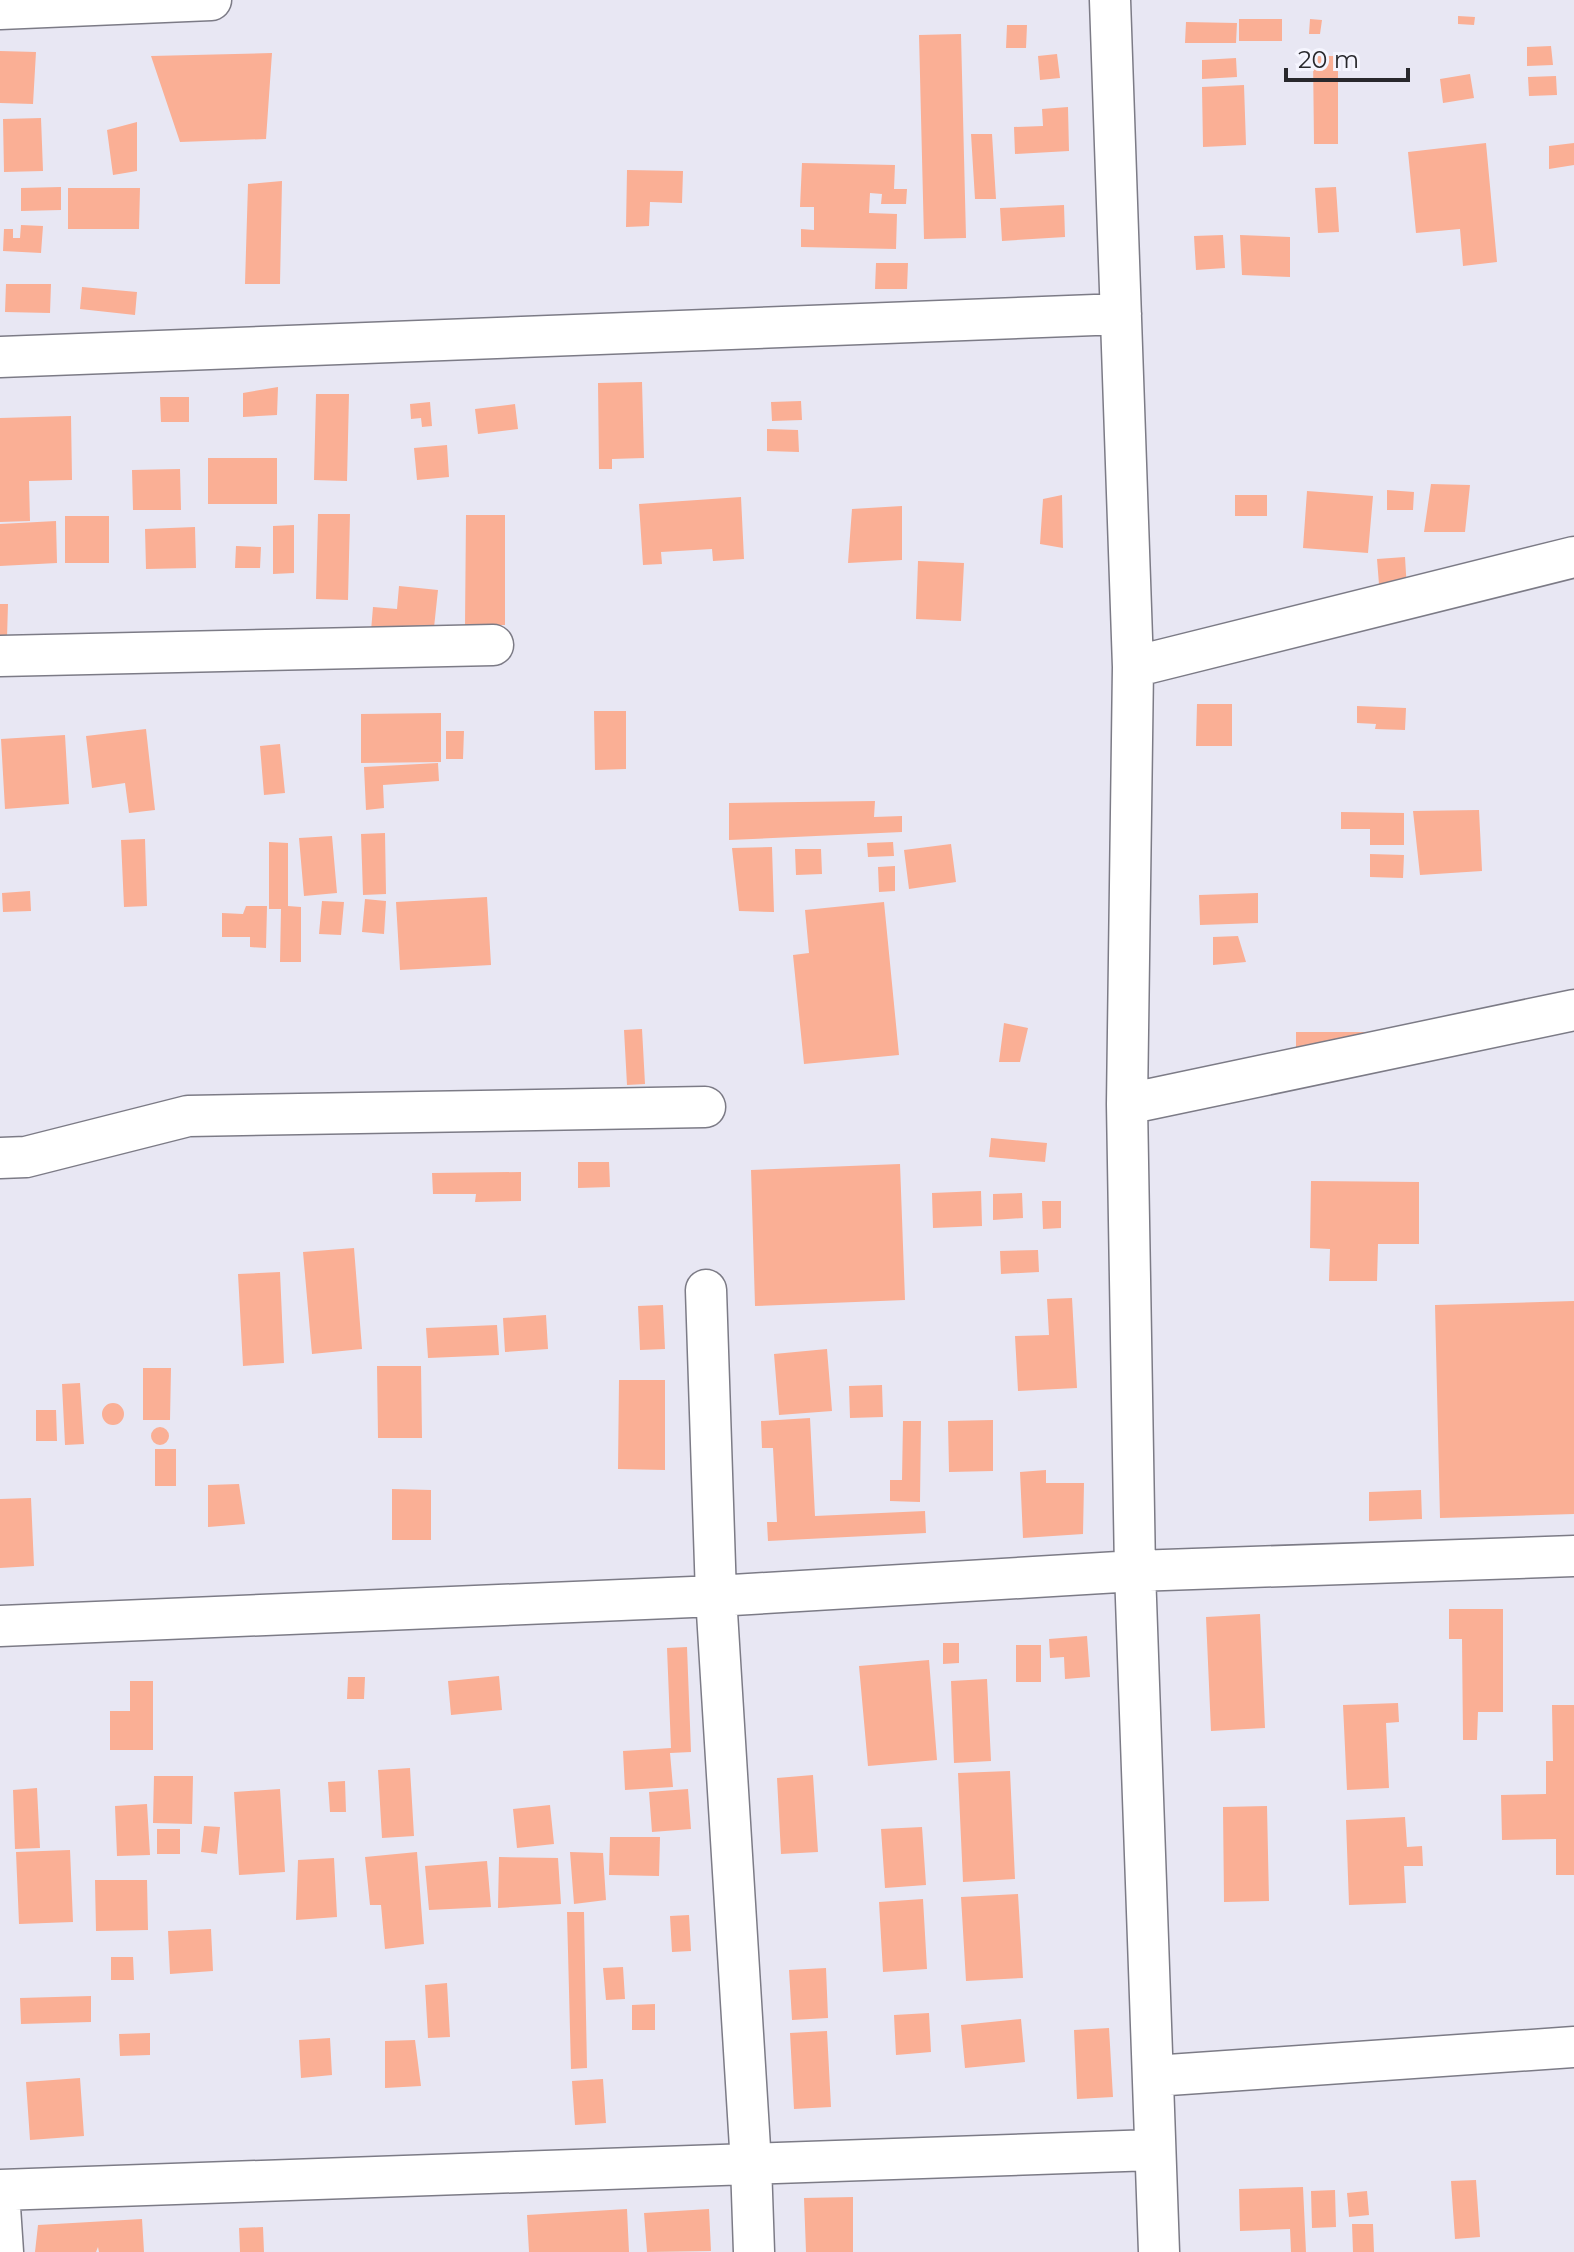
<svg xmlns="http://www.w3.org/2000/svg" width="1574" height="2252" viewBox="0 0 1574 2252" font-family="Montserrat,sans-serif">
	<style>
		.building { fill: #faaf95 }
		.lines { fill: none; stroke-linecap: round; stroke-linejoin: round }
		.minor-casing { stroke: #7c7b86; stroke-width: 43 }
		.minor { stroke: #fff; stroke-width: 40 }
	</style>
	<rect width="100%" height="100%" fill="#e8e7f3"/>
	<!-- building -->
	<path class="building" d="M1458,16L1475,17L1474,25L1458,24Z
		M1239,19H1282V41H1239Z
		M1310,19L1322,20L1320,34H1309Z
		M1186,22L1237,23L1236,43H1185Z
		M1007,25H1027L1026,48H1006Z
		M961,34L966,238L924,239L919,35Z
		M1551,46L1553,65L1527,66V47Z
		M0,51L36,52L33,104L0,103Z
		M272,53L266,139L180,142L151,56Z
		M1057,54L1060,78L1040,80L1038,56Z
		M1313,56H1338V144H1314Z
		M1236,58L1237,77L1202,79V60Z
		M1470,74L1474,98L1443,103L1440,79Z
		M1556,76L1557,95L1529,96L1528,77Z
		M1244,85L1246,145L1203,147L1202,87Z
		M1068,107L1069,151L1015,154L1014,127L1043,126L1042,109Z
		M41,118L43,171L4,172L3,119Z
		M137,122V171L113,175L107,130Z
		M971,134H992L996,199H975Z
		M1486,143L1497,262L1463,266L1460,229L1416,233L1408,152Z
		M1574,143V165L1549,169V146Z
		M802,163L895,165L894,189H907L906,204H881L882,194L870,193L869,213L897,214L896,249L801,247V229L814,230V207H800Z
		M627,170L683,171L682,203L650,202L649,226L626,227Z
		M282,181L280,284H245L248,184Z
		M61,187V210L21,211V188Z
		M1336,187L1339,232L1318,233L1315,188Z
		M68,188H140L139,229H68Z
		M1064,205L1065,237L1002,241L1000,208Z
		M21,225L43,226L41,253L3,251L4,229H13V238H20Z
		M1223,235L1225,268L1196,270L1194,236Z
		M1240,235L1290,237V277L1242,275Z
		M876,263H908L907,289H875Z
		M6,284H51L50,313L5,312Z
		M82,287L137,292L135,315L80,309Z
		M642,382L644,458L612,459V469H599L598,383Z
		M278,387L277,415L243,417V393Z
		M316,394H349L347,481L314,480Z
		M160,397H189V422H161Z
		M801,401L802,420L772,421L771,402Z
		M430,402L432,426L422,427L421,418L411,419L410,404Z
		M515,404L518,429L478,434L475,409Z
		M71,416L72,480L29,481L30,521L0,522V418Z
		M767,429L798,430L799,452L767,451Z
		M447,445L449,477L417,480L414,448Z
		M208,458H277V504H208Z
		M180,469L181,510H133L132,470Z
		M1431,484L1470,485L1465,532H1424Z
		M1387,490L1414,492L1413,510H1387Z
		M1307,491L1373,496L1368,553L1303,548Z
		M1062,495L1063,548L1040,544L1043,499Z
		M1235,495H1267V516H1235Z
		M741,497L744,559L713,561L712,549L661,552L662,564L643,565L639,504Z
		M902,506V560L848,563L852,509Z
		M318,514H350L348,600L316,599Z
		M466,515H505V625H465Z
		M65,516H109V563H65Z
		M56,521L57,563L0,566V524Z
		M294,525V573L273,574V526Z
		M195,527L196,568L146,569L145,529Z
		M236,546L261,547L260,568H235Z
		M1405,557L1408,607L1381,610L1377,559Z
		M918,561L964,563L961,621L916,619Z
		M399,586L438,590L433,637L371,631L373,607L397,609Z
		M0,604H8L7,638H0Z
		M1197,704H1232V746H1196Z
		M1357,706L1406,708L1405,730L1375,729L1376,724L1357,723Z
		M594,711H626V769L595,770Z
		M441,713V762L361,763V714Z
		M146,729L155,810L129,813L125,783L92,788L86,736Z
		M446,731H464L463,759H446Z
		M65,735L69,804L5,809L1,739Z
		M280,744L285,793L264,795L260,746Z
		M438,763L439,781L383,785L384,808L366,810L364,767Z
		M875,801L874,817L902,816V832L729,840V803Z
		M1479,810L1482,871L1420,875L1413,811Z
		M1341,812L1404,813V845H1370V829H1341Z
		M385,833L386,894L363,895L361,834Z
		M332,836L337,893L304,896L299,838Z
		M145,839L147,906L124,907L121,840Z
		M269,842L288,843V906L301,907V962H280L281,909H269Z
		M893,842L894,856L868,857L867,843Z
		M951,844L956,882L909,889L904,850Z
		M772,847L774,912L739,911L732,848Z
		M795,849H821L822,874L796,875Z
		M1370,854L1404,855L1403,878L1370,877Z
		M895,866V891L879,892L878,867Z
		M30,891L31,911L3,912L2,893Z
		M1258,893V923L1200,925L1199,895Z
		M487,897L491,965L400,970L396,902Z
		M365,899L386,901L384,934L362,932Z
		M322,901L344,902L341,935L319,934Z
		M884,902L899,1055L804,1064L793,955L809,953L805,910Z
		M246,906H267L266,948L250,947V937H222V913L243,914Z
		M1238,936L1246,962L1213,965V937Z
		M1004,1023L1028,1028L1020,1062H999Z
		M642,1029L645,1084L627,1085L624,1030Z
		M1296,1032H1381L1296,1049Z
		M991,1138L1047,1143L1045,1162L989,1157Z
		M578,1162H609L610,1187L578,1188Z
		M900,1164L905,1300L755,1306L751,1170Z
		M521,1172V1201L475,1202L476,1194H433L432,1173Z
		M1311,1181L1419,1182V1244H1378L1377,1281H1329L1330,1249L1310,1248Z
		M981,1191L982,1226L933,1228L932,1193Z
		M1022,1193L1023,1218L993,1220V1194Z
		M1042,1201H1061V1228L1043,1229Z
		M354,1248L362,1349L312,1354L303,1252Z
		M1038,1250L1039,1272L1001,1274L1000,1251Z
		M280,1272L284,1363L243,1366L238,1274Z
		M1072,1298L1077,1388L1018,1391L1015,1336L1049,1335L1047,1299Z
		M1574,1301V1514L1440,1518L1435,1305Z
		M663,1305L665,1349L640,1350L638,1306Z
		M546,1315L548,1349L505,1352L503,1318Z
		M497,1325L499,1355L428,1358L426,1328Z
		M827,1349L832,1411L779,1415L774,1354Z
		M377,1366H421L422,1438H378Z
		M143,1368H171L170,1420H143Z
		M619,1380H665V1470L618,1469Z
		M80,1383L84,1444L65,1445L62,1384Z
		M882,1385L883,1417L850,1418L849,1386Z
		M102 1414a11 11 0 1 1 22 0a11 11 0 1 1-22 0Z
		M36,1410H56L57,1441H36Z
		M810,1418L815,1516L925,1511L926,1533L768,1541L767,1522H777L773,1448H762L761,1421Z
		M993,1420V1471L949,1472L948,1421Z
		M903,1421H921L920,1502L890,1501V1480H902Z
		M151 1436a9 9 0 1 1 18 0a9 9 0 1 1-18 0Z
		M155,1449H176V1486H155Z
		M1046,1470V1483H1084L1083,1534L1023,1538L1020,1472Z
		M239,1484L245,1524L208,1527V1485Z
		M392,1489L431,1490V1540H392Z
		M1421,1490L1422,1519L1369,1521V1492Z
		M31,1498L34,1566L0,1568V1499Z
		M1449,1609H1503V1712H1478L1477,1740H1463L1462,1639H1449Z
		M1260,1614L1265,1728L1211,1731L1206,1617Z
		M1087,1636L1090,1677L1065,1679L1064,1657L1050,1658L1049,1639Z
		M943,1643H959V1663L943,1664Z
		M1016,1645H1041V1682H1016Z
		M687,1647L691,1752L670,1753L673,1787L625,1790L623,1751L671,1748L667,1648Z
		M929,1660L937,1760L868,1766L859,1666Z
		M499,1676L502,1710L451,1715L448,1681Z
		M348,1677H365L364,1699H347Z
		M987,1679L991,1761L954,1763L951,1681Z
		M130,1681H153V1750H110V1711H130Z
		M1398,1703L1399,1722L1386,1723L1389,1788L1347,1790L1343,1705Z
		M1552,1705H1574V1875H1556V1839L1502,1840L1501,1795L1546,1794V1761H1553Z
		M410,1768L414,1836L382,1838L378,1770Z
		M1010,1771L1015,1879L963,1882L958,1773Z
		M813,1775L818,1852L781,1854L777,1778Z
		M154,1776H193L192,1824L153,1823Z
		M345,1781L346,1812H330L328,1782Z
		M37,1788L40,1848L15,1849L13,1790Z
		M280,1789L285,1872L239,1875L234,1792Z
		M688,1789L691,1829L652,1832L649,1792Z
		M147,1804L150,1855L117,1856L115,1806Z
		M550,1805L554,1844L517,1848L513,1809Z
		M1267,1806L1269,1901L1224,1902L1223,1807Z
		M1405,1817L1407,1847L1422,1846L1423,1866H1404L1406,1903L1349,1905L1346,1820Z
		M204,1826L220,1827L217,1854L201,1852Z
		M922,1827L926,1885L885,1888L881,1829Z
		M157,1829H180V1854H157Z
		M610,1837H660L659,1876L609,1875Z
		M70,1850L73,1922L19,1924L16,1852Z
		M417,1852L424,1944L385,1949L381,1905H370L365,1857Z
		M570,1852L603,1853L606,1900L574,1904Z
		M499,1857L558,1858L561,1904L498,1908Z
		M334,1858L337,1917L296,1920L298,1860Z
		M487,1861L491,1907L429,1910L425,1866Z
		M95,1880H147L148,1930L96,1931Z
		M1018,1894L1023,1978L966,1981L961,1897Z
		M923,1899L927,1969L883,1972L879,1902Z
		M567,1912H584L587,2068L571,2069Z
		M689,1915L691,1951L672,1952L670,1916Z
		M211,1929L213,1971L170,1974L168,1931Z
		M111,1957H133L134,1980H111Z
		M623,1967L625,1999L606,2000L603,1968Z
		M826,1968L828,2018L792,2020L789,1970Z
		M447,1983L450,2037L428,2038L425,1985Z
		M91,1996V2022L21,2024L20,1998Z
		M655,2004V2030H632V2005Z
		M929,2013L931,2052L896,2055L894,2015Z
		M1021,2019L1025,2062L965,2068L961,2025Z
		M1109,2028L1113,2097L1077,2099L1074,2030Z
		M827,2031L831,2107L794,2109L790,2033Z
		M150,2033V2055L120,2056L119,2034Z
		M330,2038L332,2075L301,2078L299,2040Z
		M415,2040L421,2086L385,2088V2041Z
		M80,2078L84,2136L30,2140L26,2082Z
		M603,2079L606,2123L575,2125L572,2081Z
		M1476,2180L1480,2237L1455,2239L1451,2181Z
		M1303,2187L1306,2252H1291L1290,2229L1240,2231L1239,2189Z
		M1335,2190L1336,2227L1312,2228L1311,2191Z
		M1367,2191L1369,2215L1349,2217L1347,2193Z
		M853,2197V2252H806L804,2198Z
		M627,2209L629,2252H529L527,2215Z
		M709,2209L711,2251L647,2252L644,2213Z
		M142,2219L144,2252H99L98,2247L96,2252H35L38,2225Z
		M1352,2224H1373L1374,2252H1353Z
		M263,2227L264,2252H240L239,2228Z"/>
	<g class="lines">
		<!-- minor casing -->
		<g class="minor-casing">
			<path id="minor" d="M1110,0L1133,667L1127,1104L1135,1571L1159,2252
				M0,9L211,0
				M0,357L1121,314
				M0,656L493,645
				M1133,667L1574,557
				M1127,1104L1574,1010
				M0,1158L26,1157L188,1116L705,1107
				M706,1290L716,1596L751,2164L754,2252
				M0,1626L716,1596L1135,1571L1574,1556
				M1154,2076L1574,2047
				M0,2190L1153,2150
				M0,2207L3,2252"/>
		</g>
		<!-- minor -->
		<use href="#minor" class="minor"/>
	</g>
	<!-- scale -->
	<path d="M1286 68v12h122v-12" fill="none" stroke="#28282c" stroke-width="4"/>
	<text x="1298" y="68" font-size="24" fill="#28282c" stroke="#f5f5fe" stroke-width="6" paint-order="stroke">20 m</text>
</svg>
